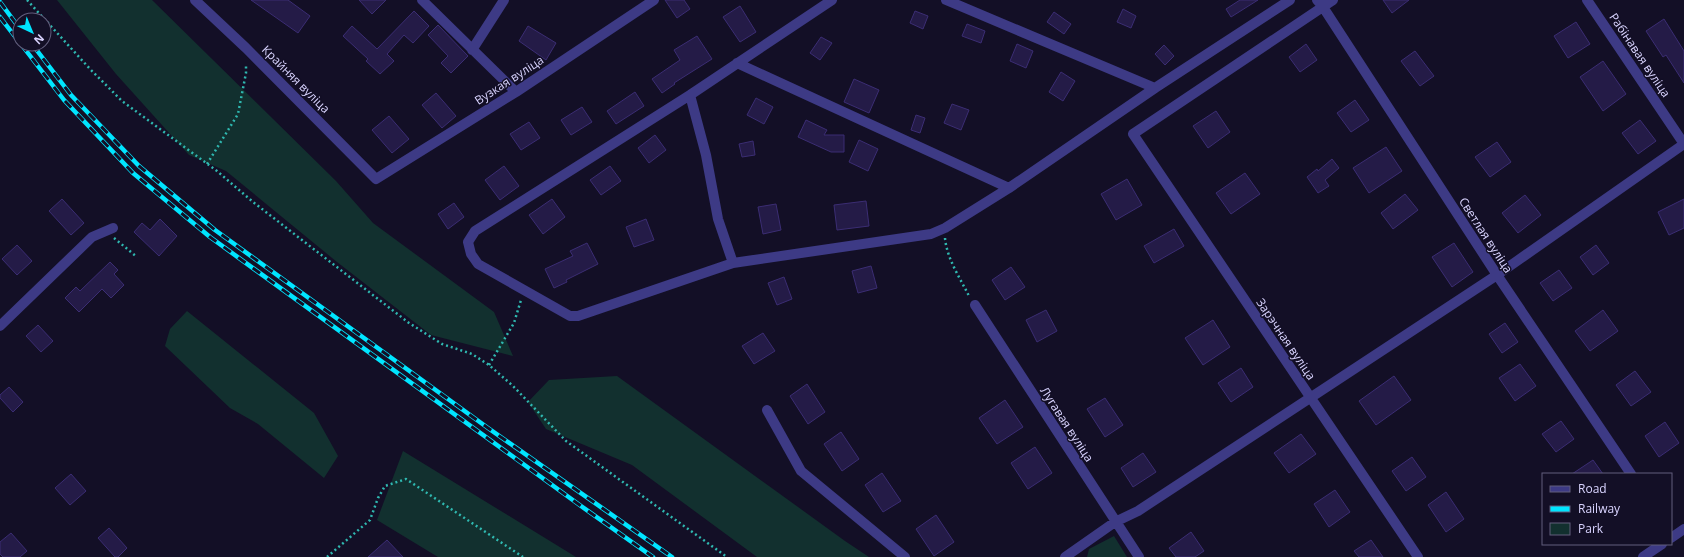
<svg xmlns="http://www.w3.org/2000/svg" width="1684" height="557" viewBox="0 0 1684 557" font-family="'Open Sans',sans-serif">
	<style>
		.green { fill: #12302f }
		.building { fill: #241b47; stroke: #3b2d73 }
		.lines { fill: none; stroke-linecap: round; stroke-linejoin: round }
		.path { stroke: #2fb8b0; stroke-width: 2.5; stroke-dasharray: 2 3; stroke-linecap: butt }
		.minor { stroke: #3d3a85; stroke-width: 10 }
		.rail-casing { stroke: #00e5ff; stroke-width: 4.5 }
		.rail { stroke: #130f26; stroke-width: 3; stroke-dasharray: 9; stroke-linecap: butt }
		.labels { text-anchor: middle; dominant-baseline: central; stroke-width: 3; stroke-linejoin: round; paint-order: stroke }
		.street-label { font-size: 12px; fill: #d9d4ff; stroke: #130f26 }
	</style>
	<rect width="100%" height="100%" fill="#130f26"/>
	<!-- green -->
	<path class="green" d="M57,0H152L336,181L373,223L494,312L513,356L431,335L337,262L226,171L189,155L116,74Z
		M187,311L314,413L338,456L324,478L258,424L230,408L165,346L170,329Z
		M617,376L845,541L869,557H757L632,465L546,429L528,402L549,380Z
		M403,451L576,557H438L377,520Z
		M1114,536L1127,557H1087L1089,549Z"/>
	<!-- building -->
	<path class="building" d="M251,0H288L310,16L298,33Z
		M359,0H386L372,14Z
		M665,0H684L690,9L677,18Z
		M1240,0H1258L1231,17L1226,9Z
		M1383,0H1409L1392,13Z
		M740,6L756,32L740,42L723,17Z
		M1123,9L1136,16L1131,28L1117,22Z
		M414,11L429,26L413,43L404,35L387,54L394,61L380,74L366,61L368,59L343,36L352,26L377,49Z
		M915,11L928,16L923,29L910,23Z
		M1054,12L1071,24L1064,34L1047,22Z
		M1664,19L1684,51V83L1666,55L1663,57L1646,31Z
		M1576,22L1590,44L1568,58L1554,36Z
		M967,24L985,31L981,43L962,36Z
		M438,25L468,56L451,73L441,63L448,56L428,35Z
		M528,26L556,43L546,60L519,41Z
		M697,36L712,59L674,83L675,84L662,93L652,79L680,60L674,50Z
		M821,37L832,43L820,60L810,53Z
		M1017,44L1033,51L1026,68L1010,61Z
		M1306,44L1317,60L1300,72L1289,57Z
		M1164,45L1174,56L1165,65L1155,54Z
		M1415,51L1434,76L1420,86L1401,61Z
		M1603,61L1626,94L1603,111L1580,77Z
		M1061,72L1075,81L1063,101L1049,92Z
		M854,79L879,90L869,113L844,102Z
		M635,92L644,106L616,124L607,111Z
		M436,93L456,116L442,128L422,105Z
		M756,98L773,107L764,124L747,115Z
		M1355,100L1369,120L1351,132L1337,113Z
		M952,104L969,110L961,130L944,123Z
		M582,107L592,122L571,135L561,120Z
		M1216,111L1230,132L1208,148L1193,126Z
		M916,115L925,118L920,133L911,130Z
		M389,116L409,139L392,153L372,130Z
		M806,120L827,130L824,135H844V152H831L798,137Z
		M1640,120L1656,141L1638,154L1622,133Z
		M529,122L540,138L521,150L510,134Z
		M655,135L666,150L649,163L638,148Z
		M859,140L878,149L868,171L849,162Z
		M753,141L755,155L742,157L739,144Z
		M1497,142L1511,162L1490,177L1475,157Z
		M1386,147L1402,171L1369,193L1353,168Z
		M1332,159L1339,168L1325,180L1329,186L1318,193L1307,177L1317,169L1318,171Z
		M504,166L519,186L500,200L485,180Z
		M610,166L621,181L601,195L590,180Z
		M1245,173L1260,194L1231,214L1216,193Z
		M1127,179L1142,205L1116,220L1101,194Z
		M1405,194L1418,210L1393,229L1381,213Z
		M1525,195L1541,215L1518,233L1502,213Z
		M62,199L84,223L71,235L49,211Z
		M552,199L565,217L543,234L529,215Z
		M1684,199V228L1669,235L1658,212Z
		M866,201L869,226L837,230L834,205Z
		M454,203L464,217L448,229L438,214Z
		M776,204L781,230L763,234L758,207Z
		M160,219L177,236L159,256L134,232L142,223L150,230Z
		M646,219L654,240L634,247L626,227Z
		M1174,229L1184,246L1154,263L1144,246Z
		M587,243L598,264L566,280L567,282L554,288L545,269L573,256L570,251Z
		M1454,243L1473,272L1452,287L1432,257Z
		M17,245L32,261L17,275L2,259Z
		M1596,245L1609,263L1593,275L1580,257Z
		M110,262L118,270L114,274L124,285L111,298L102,289L79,312L65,298L76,287L80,291Z
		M871,266L877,288L858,293L852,271Z
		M1011,267L1025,287L1005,300L992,280Z
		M1559,270L1572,288L1553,301L1540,283Z
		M784,277L792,299L777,305L768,283Z
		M1046,310L1057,331L1037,342L1026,320Z
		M1603,310L1618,331L1590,351L1575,331Z
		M1213,320L1230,347L1203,365L1185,338Z
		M1505,323L1518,342L1502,353L1489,334Z
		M38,325L53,341L41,352L26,336Z
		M763,333L775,351L754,364L742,346Z
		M1520,364L1536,386L1515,401L1499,378Z
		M1241,368L1253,387L1231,402L1218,383Z
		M1635,371L1651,392L1631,406L1616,385Z
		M1394,376L1411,400L1376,425L1359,401Z
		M807,384L825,412L808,424L790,396Z
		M9,387L23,402L13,412L0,398V395Z
		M1105,398L1123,425L1105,437L1087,409Z
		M1005,400L1023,427L997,444L979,418Z
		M1561,421L1574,439L1556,452L1542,434Z
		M1665,422L1679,443L1659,457L1645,436Z
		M841,432L859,459L842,471L824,444Z
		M1301,434L1316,454L1289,473L1274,453Z
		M1035,447L1052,473L1028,489L1011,463Z
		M1143,453L1156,472L1133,487L1121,468Z
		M1412,457L1426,477L1406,491L1392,471Z
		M1593,460L1603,474H1572Z
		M882,473L901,501L883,512L865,485Z
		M71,474L86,491L70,505L55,488Z
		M1335,490L1350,512L1329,527L1314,504Z
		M1446,492L1464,519L1446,532L1428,505Z
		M936,515L954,542L934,556L916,529Z
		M109,528L127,548L118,557H115L98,538Z
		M1191,532L1204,551L1195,557H1176L1169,548Z
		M11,533L27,551L20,557H3L0,554V542Z
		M387,540L403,557H368Z
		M1371,540L1383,557H1359L1354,551Z"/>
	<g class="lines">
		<!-- path -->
		<path class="path" d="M27,0L90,69L122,101L217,171L253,202L409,323L442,344L472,354L489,365L513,386L566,441L727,557
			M207,164L238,114L246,73V64
			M114,238L137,257
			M945,238C947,259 960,278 969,296
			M489,365L514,323L521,300
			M327,557L370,520L378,498L385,486L406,479L523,557"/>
		<!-- minor -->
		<path class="minor" d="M195,0L246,48L376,179L516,92L654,0
			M422,0L516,92
			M832,0L690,95L475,231L468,242L471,254L478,264L570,316H578L733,263L931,234L945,228L1009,188
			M946,0L1155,88
			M1317,0L1323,7L1497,275L1631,474
			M1333,0L1133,134L1418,557
			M1587,0L1684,144
			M472,50L504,0
			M737,63L1009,188L1155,88L1290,0
			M690,95L706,155L718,219L733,263
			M975,305L1139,557
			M0,326L92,237L113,228
			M767,410L801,471L905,557
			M1671,538L1684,529
			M1065,557L1115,522L1138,511L1497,275L1684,144
			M1643,557L1662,544"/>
		<!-- rail casing -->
		<g class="rail-casing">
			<path id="rail" d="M0,2L20,29
				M0,17L20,43
				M21,44L64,100L133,173L210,237L581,506L653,557
				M32,44L71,95L139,166L215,230L488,428L672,557"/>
		</g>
		<!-- rail -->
		<use href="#rail" class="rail"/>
	</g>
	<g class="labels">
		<!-- street labels -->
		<g class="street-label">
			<text transform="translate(1640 55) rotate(56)">Рабінавая вуліца</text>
			<text transform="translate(296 79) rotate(45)">Крайняя вуліца</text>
			<text transform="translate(509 80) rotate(-33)">Вузкая вуліца</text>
			<text transform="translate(1486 235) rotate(57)">Светлая вуліца</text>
			<text transform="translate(1286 339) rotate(56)">Зарэчная вуліца</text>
			<text transform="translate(1067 424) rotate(57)">Лугавая вуліца</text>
		</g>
	</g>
	<!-- legend -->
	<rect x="1542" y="473" width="130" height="72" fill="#130f26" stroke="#625e7d"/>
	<rect x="1550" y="486" width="20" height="6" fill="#3d3a85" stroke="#625e7d"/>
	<text x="1578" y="493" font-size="12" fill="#d9d4ff">Road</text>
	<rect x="1550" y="506" width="20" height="6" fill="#00e5ff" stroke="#625e7d"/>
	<text x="1578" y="513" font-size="12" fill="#d9d4ff">Railway</text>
	<rect x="1550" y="523" width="20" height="12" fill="#12302f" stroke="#625e7d"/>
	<text x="1578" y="533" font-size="12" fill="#d9d4ff">Park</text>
	<!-- north arrow -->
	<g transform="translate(32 32) rotate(136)"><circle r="19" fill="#130f26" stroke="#625e7d"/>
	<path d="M0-3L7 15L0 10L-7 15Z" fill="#00e5ff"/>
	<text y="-6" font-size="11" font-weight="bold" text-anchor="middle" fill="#d9d4ff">N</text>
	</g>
</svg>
